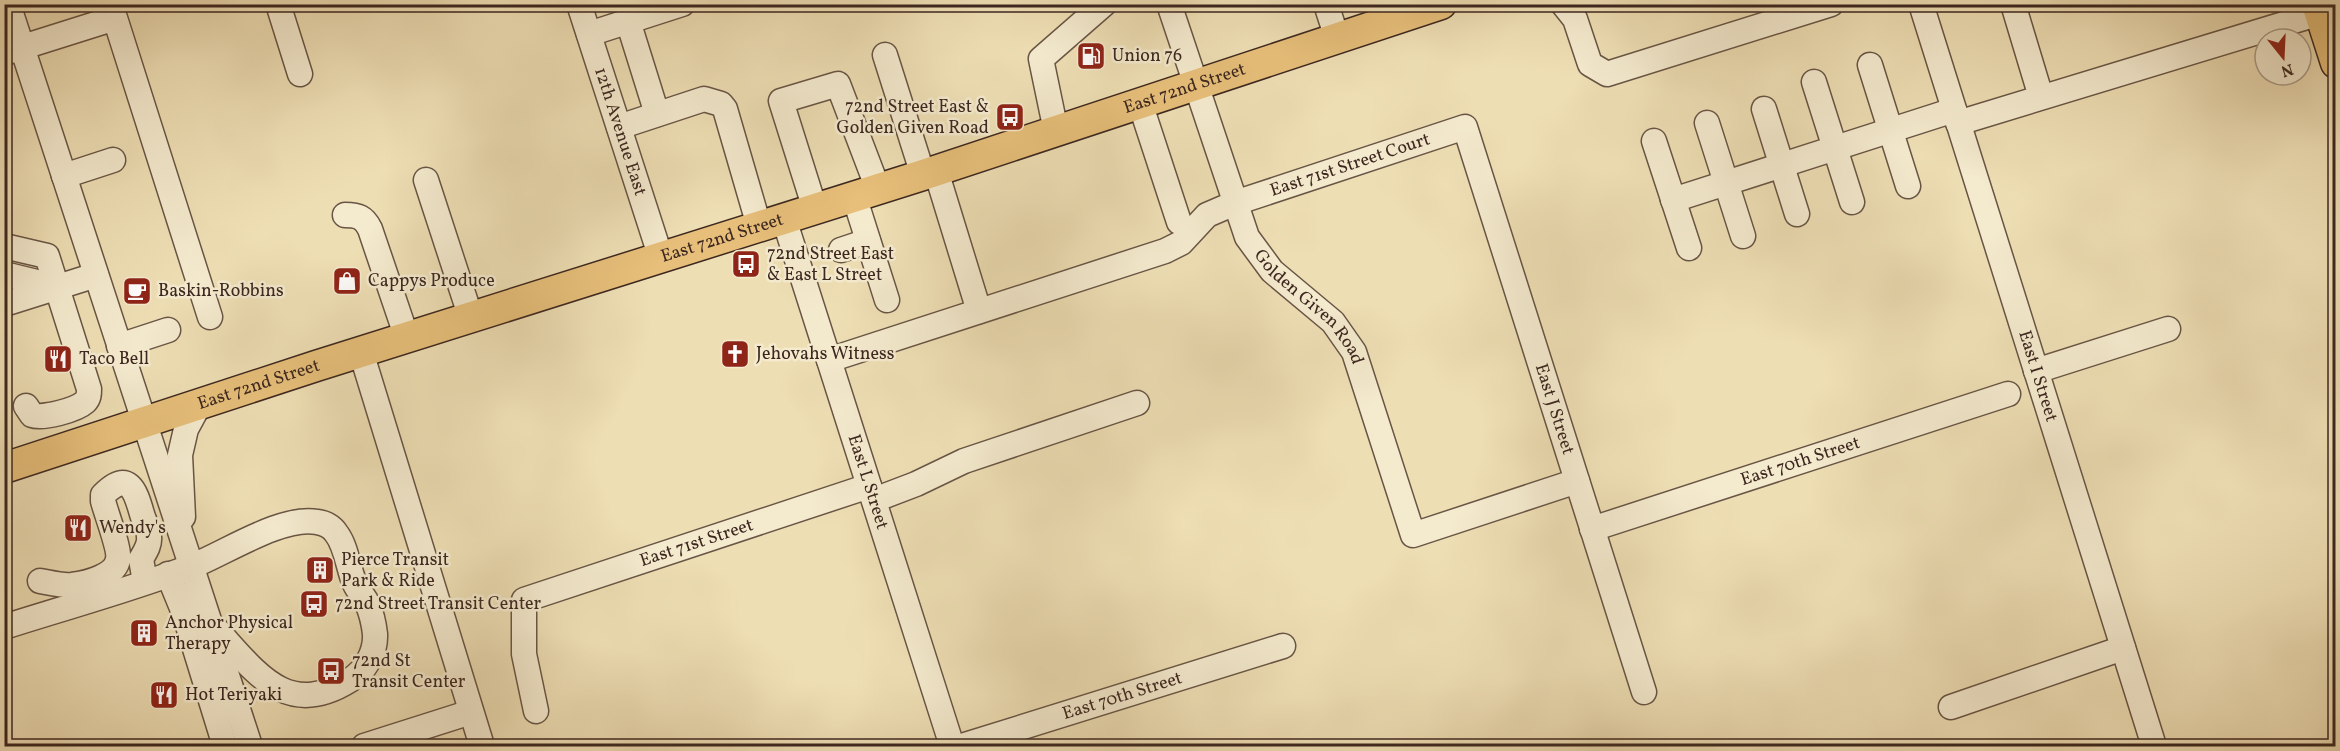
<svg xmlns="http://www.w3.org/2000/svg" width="2340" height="751" viewBox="0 0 2340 751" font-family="Vollkorn,serif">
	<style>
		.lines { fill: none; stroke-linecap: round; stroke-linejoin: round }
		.minor-casing { stroke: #685545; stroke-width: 27 }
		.major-casing { stroke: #3c2720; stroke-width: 33 }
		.minor { stroke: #f4eace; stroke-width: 24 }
		.major { stroke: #e7bf7a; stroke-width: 30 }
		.labels { text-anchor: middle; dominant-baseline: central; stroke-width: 5; stroke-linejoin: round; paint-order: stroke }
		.poi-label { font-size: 18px; fill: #3c2720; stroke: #f4eace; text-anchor: start }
		.street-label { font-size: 18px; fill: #3c2720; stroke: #f4eace }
	</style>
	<rect width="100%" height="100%" fill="#eedeb4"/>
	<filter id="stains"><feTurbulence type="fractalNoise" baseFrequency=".00333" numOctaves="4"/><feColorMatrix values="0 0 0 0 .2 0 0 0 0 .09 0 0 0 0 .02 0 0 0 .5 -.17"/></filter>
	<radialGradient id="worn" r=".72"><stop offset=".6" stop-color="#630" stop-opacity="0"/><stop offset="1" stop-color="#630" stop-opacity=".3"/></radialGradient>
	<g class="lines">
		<!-- minor casing -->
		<g class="minor-casing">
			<g id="minor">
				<path d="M8,4L250,746"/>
				<path d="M278,4L300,74"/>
				<path id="s1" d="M579,4L661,258"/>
				<path id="s2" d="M1169,4L1247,237L1272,271L1333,322L1354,352L1413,535L1577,481"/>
				<path d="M1326,4L1337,38"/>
				<path d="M1563,4L1575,19L1590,64L1607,74L1831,4"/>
				<path id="s3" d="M1921,4L2154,746"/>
				<path d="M2013,4L2041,97"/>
				<path d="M628,21L657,114"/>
				<path d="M589,34L682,4"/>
				<path d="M4,53L115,18L210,317"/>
				<path d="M885,55L923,175"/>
				<path d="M1870,65L1908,186"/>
				<path d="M1814,82L1852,202"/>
				<path d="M1140,103L1179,222"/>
				<path d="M1764,109L1797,214"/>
				<path d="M1707,123L1743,236"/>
				<path d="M1958,123L2320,13"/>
				<path d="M619,127L704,99L721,104L725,109L759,226"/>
				<path d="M1056,131L1041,59L1104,4"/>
				<path d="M1654,141L1689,248"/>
				<path d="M936,171L979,311"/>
				<path d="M64,176L113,160"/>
				<path d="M426,180L471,318"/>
				<path d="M854,196L887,300"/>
				<path d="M1673,200L1954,110"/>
				<path d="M815,209L781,101L838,84L878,189"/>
				<path d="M345,215C358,215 364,217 370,229L407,338"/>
				<path id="s4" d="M784,219L952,746"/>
				<path d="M4,246L47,256L89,389C89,394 89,398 85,402C76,410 43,419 32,415L26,406"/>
				<path d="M841,250L868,241"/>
				<path d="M4,274L57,287"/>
				<path d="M4,304L96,275"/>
				<path d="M119,346L168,330"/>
				<path d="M361,352L482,746"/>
				<path id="s5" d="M829,360L1165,251L1181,243L1207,215L1235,203L1465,127L1644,692"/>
				<path d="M2036,371L2168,329"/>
				<path d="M874,500L916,484L964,461L1137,403"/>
				<path d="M183,517L180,455L186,429L199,405"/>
				<path id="s6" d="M1592,529L2008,394"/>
				<path d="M168,574L184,613L225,746"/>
				<path d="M40,581C51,583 62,586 72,585C87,583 116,576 118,559C120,549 106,513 103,501V495C128,470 135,489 142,514C144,521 149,530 149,537C150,545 145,552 141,559L145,582"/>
				<path d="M4,627C66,607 130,590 190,567C224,554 282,515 317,522C325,523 332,527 336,533C347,547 348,569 355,584C358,591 365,597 367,603C371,612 374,625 375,634C376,653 365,671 350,680C286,720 256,672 215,628"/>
				<path d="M1951,707L2123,648"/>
				<path id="s7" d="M536,711L524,654V600L869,486"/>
				<path d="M364,746L471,712"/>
				<path id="s8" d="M962,746L1283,646"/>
			</g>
		</g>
		<!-- major casing -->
		<g class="major-casing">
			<g id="major">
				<path d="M2317,4L2336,63"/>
				<path id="s9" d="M4,468L316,366L923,175L1441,4"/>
			</g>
		</g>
		<!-- minor -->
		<use href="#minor" class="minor"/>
		<!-- major -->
		<use href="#major" class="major"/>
	</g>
	<!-- icons -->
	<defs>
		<g id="fuel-square" transform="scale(1.5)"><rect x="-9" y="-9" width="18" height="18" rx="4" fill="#8f2418" stroke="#f4eace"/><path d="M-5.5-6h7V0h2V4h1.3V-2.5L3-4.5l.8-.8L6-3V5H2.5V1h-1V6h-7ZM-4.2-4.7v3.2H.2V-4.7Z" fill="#fff"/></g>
		<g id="bus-square" transform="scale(1.5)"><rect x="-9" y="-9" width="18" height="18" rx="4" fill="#8f2418" stroke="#f4eace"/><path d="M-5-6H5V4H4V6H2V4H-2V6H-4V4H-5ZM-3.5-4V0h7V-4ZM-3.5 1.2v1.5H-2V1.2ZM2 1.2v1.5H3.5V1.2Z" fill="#fff"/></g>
		<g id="shop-square" transform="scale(1.5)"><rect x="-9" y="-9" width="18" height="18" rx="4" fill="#8f2418" stroke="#f4eace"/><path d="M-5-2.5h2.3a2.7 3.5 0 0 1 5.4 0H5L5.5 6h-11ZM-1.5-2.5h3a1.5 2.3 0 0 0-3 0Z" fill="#fff"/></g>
		<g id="cafe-square" transform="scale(1.5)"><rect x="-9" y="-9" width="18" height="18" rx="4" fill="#8f2418" stroke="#f4eace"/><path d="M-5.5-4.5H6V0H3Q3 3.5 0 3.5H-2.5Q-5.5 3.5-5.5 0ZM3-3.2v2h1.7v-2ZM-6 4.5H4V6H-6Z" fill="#fff"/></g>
		<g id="church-square" transform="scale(1.5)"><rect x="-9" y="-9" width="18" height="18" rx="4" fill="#8f2418" stroke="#f4eace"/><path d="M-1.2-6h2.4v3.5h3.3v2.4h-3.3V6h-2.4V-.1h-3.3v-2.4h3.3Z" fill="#fff"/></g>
		<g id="restaurant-square" transform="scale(1.5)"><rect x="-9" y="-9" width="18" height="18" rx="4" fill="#8f2418" stroke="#f4eace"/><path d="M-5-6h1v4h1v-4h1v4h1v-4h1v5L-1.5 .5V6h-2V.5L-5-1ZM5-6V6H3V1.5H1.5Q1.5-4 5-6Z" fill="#fff"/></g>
		<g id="building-square" transform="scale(1.5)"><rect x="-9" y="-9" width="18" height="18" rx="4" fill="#8f2418" stroke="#f4eace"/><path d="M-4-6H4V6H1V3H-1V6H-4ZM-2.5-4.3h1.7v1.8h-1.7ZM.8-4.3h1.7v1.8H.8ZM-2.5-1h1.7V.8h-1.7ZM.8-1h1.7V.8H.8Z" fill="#fff"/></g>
	</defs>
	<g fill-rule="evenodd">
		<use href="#fuel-square" x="1091" y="56"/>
		<use href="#bus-square" x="1010" y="117"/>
		<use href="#bus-square" x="746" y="264"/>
		<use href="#shop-square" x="347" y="281"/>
		<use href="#cafe-square" x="137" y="291"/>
		<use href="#church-square" x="735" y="354"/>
		<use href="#restaurant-square" x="58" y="359"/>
		<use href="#restaurant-square" x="78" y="528"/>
		<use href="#building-square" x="320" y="570"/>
		<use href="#bus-square" x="314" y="604"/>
		<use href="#building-square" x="144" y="633"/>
		<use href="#bus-square" x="331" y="671"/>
		<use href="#restaurant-square" x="164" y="695"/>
	</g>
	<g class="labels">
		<!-- poi labels -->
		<g class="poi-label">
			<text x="1112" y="56">Union 76</text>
			<text x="989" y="107" text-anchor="end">72nd Street East &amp;<tspan x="989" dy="21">Golden Given Road</tspan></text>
			<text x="767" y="254">72nd Street East<tspan x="767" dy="21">&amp; East L Street</tspan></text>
			<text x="368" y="281">Cappys Produce</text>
			<text x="158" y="291">Baskin-Robbins</text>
			<text x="756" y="354">Jehovahs Witness</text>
			<text x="79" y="359">Taco Bell</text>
			<text x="99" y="528">Wendy's</text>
			<text x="341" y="560">Pierce Transit<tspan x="341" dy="21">Park &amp; Ride</tspan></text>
			<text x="335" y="604">72nd Street Transit Center</text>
			<text x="165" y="623">Anchor Physical<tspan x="165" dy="21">Therapy</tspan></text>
			<text x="352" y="661">72nd St<tspan x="352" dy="21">Transit Center</tspan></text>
			<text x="185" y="695">Hot Teriyaki</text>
		</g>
		<!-- street labels -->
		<g class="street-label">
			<text stroke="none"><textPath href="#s9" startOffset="1240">East 72nd Street</textPath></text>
			<text stroke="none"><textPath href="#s1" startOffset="134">12th Avenue East</textPath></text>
			<text stroke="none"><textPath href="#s5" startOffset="561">East 71st Street Court</textPath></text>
			<text stroke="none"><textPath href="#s9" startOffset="754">East 72nd Street</textPath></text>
			<text stroke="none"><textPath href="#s2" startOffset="340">Golden Given Road</textPath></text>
			<text stroke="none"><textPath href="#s3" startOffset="390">East I Street</textPath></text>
			<text stroke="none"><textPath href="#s9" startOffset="268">East 72nd Street</textPath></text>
			<text stroke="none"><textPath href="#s5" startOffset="978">East J Street</textPath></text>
			<text stroke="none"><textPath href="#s6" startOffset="219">East 70th Street</textPath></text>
			<text stroke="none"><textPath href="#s4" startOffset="276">East L Street</textPath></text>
			<text stroke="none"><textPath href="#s7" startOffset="294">East 71st Street</textPath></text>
			<text stroke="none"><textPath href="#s8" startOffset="168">East 70th Street</textPath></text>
		</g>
	</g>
	<!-- margin -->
	<rect width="2340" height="751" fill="none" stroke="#eedeb4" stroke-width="24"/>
	<rect x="6" y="6" width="2328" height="739" fill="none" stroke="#3c2720" stroke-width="3"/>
	<rect x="12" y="12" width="2316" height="727" fill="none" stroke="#3c2720" stroke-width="1.5"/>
	<!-- north arrow -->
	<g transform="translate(2283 57) rotate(162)"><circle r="28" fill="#f4eace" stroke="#aa9c88" stroke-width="1.5"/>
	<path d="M0-4.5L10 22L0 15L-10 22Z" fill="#8f2418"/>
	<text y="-9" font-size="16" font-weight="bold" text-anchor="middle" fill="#3c2720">N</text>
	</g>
	<rect width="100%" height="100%" filter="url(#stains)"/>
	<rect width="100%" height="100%" fill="url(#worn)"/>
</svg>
